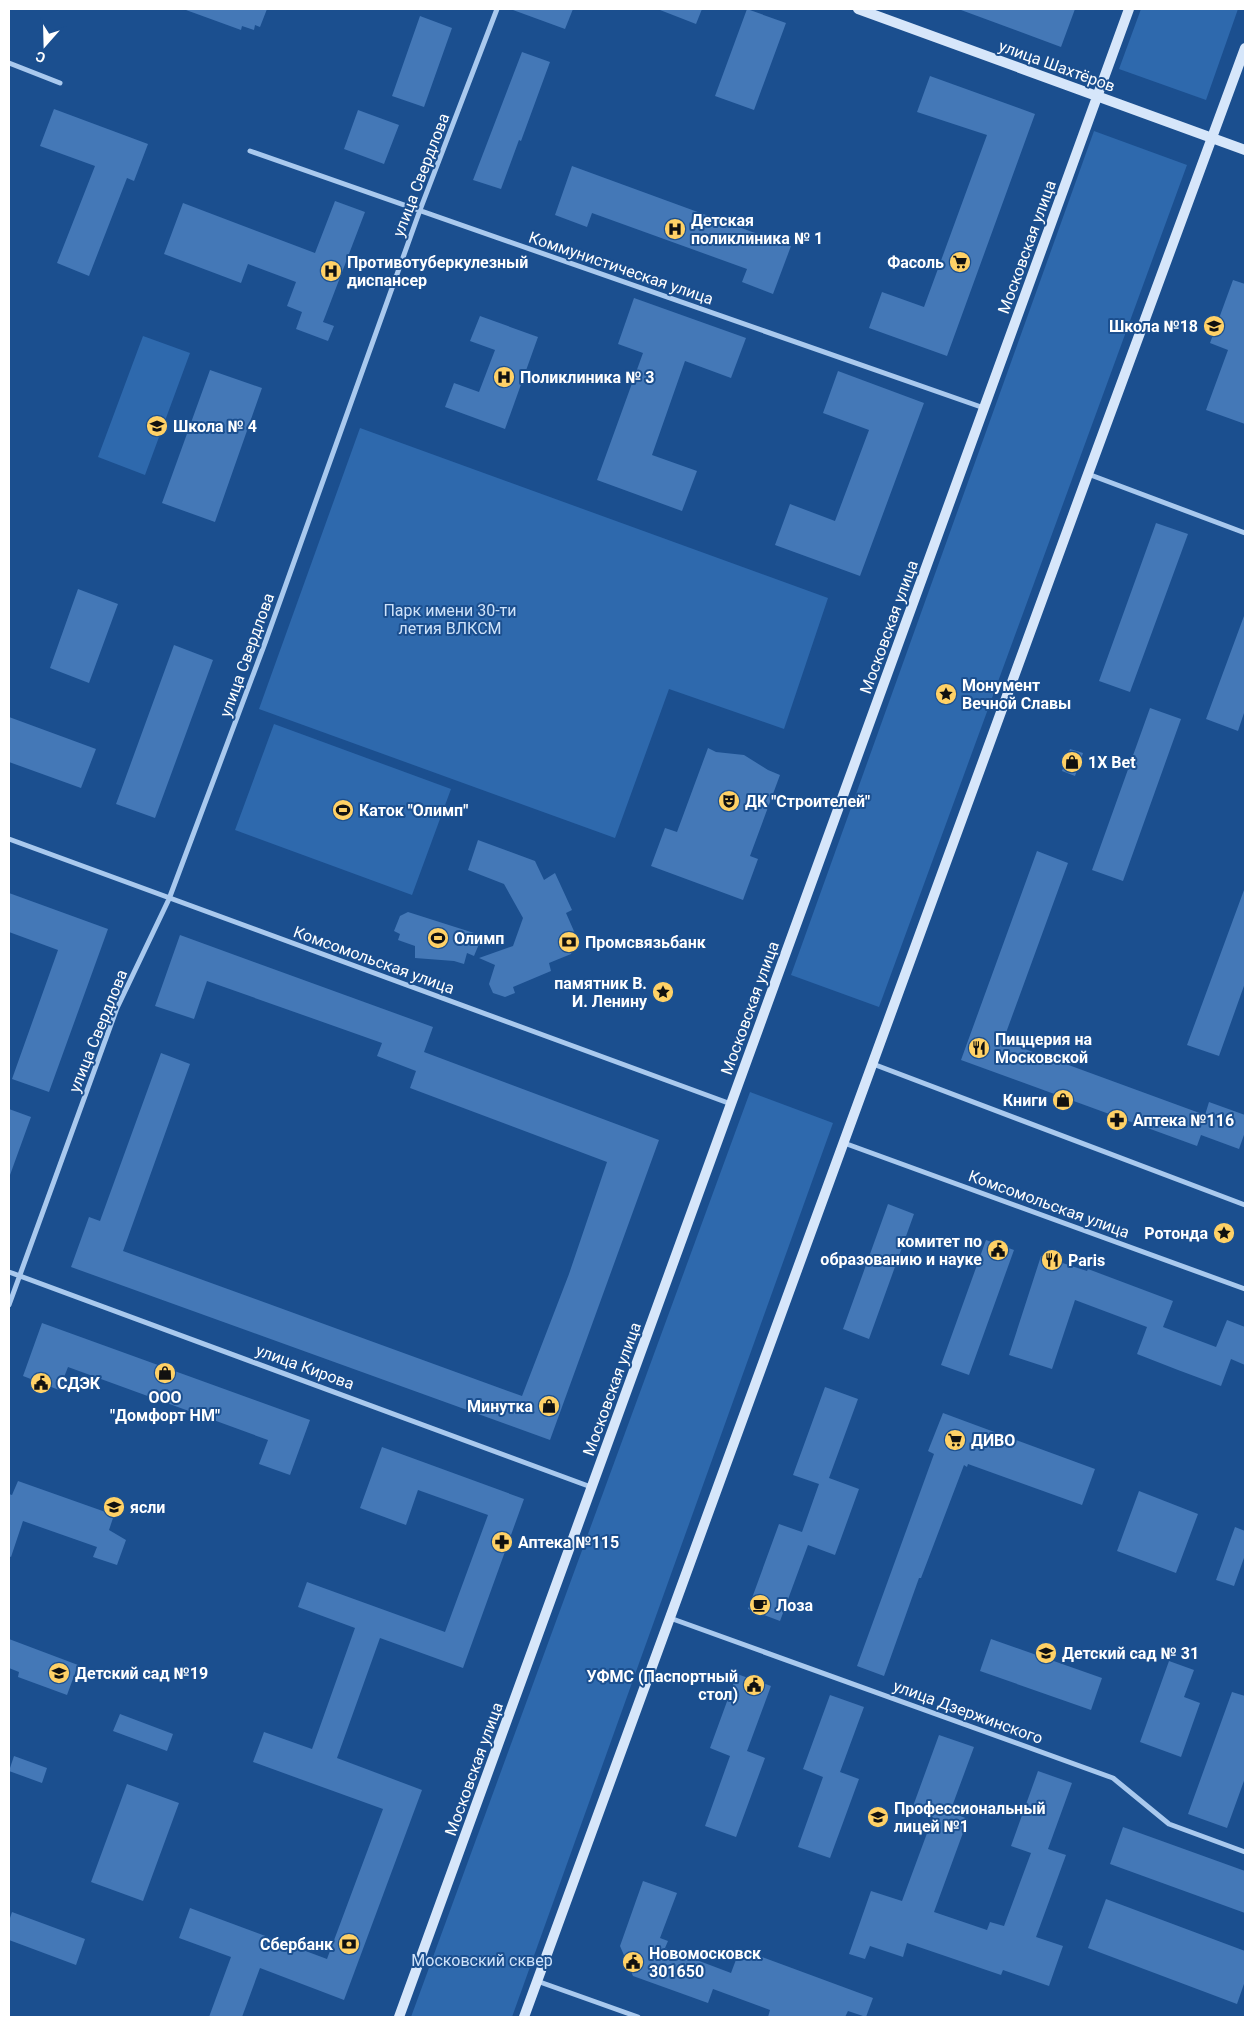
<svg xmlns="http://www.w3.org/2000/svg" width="1254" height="2026" viewBox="0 0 1254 2026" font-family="Roboto,sans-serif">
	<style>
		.green { fill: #2e69ad }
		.building { fill: #4478b7 }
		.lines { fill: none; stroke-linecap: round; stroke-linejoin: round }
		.street { stroke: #a9c9ee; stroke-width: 5 }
		.secondary { stroke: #d6e6fa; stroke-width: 10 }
		.labels { text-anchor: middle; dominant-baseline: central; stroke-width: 4; stroke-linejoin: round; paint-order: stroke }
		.street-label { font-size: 16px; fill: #fff; stroke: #1b4f8f }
		.poi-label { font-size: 16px; font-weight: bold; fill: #fff; stroke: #1b4f8f; text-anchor: start }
		.park-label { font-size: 16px; fill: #cfe3fa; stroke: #1b4f8f }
	</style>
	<rect width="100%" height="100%" fill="#1b4f8f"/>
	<!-- green -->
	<path class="green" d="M1141,9H1238L1206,100L1119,69Z
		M1094,131L1187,165L879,1007L791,975Z
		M143,336L190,353L145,475L98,457Z
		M360,428L828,598L784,729L669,689L615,838L259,709Z
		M274,724L451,789L412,895L235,830Z
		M750,1092L833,1123L512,2017H411Z"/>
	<!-- building -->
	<path class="building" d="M186,9H267L260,27L255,25L254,30L242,26L241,30L186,10Z
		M514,9H573L565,29L513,10Z
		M660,9H702L696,24L660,10Z
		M747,9L786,23L754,110L715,96Z
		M961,9H1075L1061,47L961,10Z
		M420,16L452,28L424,107L392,96Z
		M522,52L550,62L521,141L519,140L501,189L473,180Z
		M930,76L1035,114L947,356L869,328L882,292L924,307L987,135L917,112Z
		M54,109L148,144L134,181L127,178L89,276L57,263L95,166L40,146Z
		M358,110L399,125L384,164L344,149Z
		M572,166L791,246L773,294L742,282L747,269L592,213L587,227L555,215Z
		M335,201L365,212L323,322L334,326L328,341L296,329L302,312L287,306L296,282L248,264L241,283L164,254L183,203L315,253Z
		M1233,280L1245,284V424L1206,410L1228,350L1210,343Z
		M634,298L746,338L731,378L685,361L652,455L697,471L682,511L597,480L643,353L618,344Z
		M480,316L538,337L505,429L445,407L454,383L479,392L495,350L470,341Z
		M210,370L262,388L215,522L162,503Z
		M838,371L924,403L860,576L775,545L790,504L835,521L869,430L823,413Z
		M1156,523L1188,534L1130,692L1099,681Z
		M78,589L118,604L89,683L50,668Z
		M1244,616H1245V710L1238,731L1206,719Z
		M174,645L213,660L155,818L116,804Z
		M1150,708L1181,719L1123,881L1092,870Z
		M9,717L96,749L81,788L9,762Z
		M708,748L716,752L744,755L768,770L780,775L750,856L758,859L743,900L651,866L665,828L677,832Z
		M1070,749L1083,753L1075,776L1062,771Z
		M478,840L535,861L544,880L555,873L572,910L566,913L577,938L571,954L549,963L551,971L513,987L515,993L505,997L493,993L489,984L495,965L479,958L513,946L523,918L504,884L468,870Z
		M1037,851L1068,863L1003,1041L1205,1115L1209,1102L1245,1115V1132L1239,1149L1201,1135L1197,1146L961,1060Z
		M1244,890L1245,891V983L1219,1056L1187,1045Z
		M9,893L108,929L49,1092L12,1079L58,950L9,932Z
		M408,912L474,933L472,937L481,939L474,956L467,953L464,964L454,961L415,958V946L398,940L400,934L394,931L400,916Z
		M180,935L433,1027L424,1052L659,1140L550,1440L71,1267L89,1217L100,1221L161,1053L190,1064L123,1251L522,1396L569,1274L607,1162L410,1088L416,1071L377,1056L382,1043L207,981L194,1019L155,1006Z
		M9,1109L31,1117L10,1175H9Z
		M888,1204L914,1214L869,1339L843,1329Z
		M986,1240L1014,1250L969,1375L941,1365Z
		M1041,1256L1087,1271L1088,1269L1173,1301L1163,1327L1216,1347L1227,1320L1245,1327V1365L1231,1359L1221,1386L1178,1370L1137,1354L1147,1327L1075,1300L1052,1369L1009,1355Z
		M42,1323L310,1420L290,1475L259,1464L268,1440L68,1367L59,1390L23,1376Z
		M825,1387L858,1399L829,1478L859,1489L835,1555L808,1545L780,1621L748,1609L779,1524L802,1532L819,1484L793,1475Z
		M943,1413L1095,1469L1082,1505L968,1464L967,1467L964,1465L921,1578H919L884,1676L857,1666L934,1454L928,1451Z
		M382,1447L524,1499L463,1668L380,1638L337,1758L422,1790L344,2000L260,1968L242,2017H209L231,1957L179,1938L190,1908L327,1959L383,1809L253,1762L264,1732L312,1749L355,1628L298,1607L307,1582L445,1632L488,1515L418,1490L406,1525L360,1508Z
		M18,1481L114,1515L109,1530L126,1540L117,1565L93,1557L97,1547L23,1521L11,1557L9,1556V1494L12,1495Z
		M1139,1491L1198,1514L1176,1573L1117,1551Z
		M1235,1527L1245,1531V1555L1234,1586L1216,1580Z
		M9,1639L78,1665L67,1695L18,1677L19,1672L9,1668Z
		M991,1639L1102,1678L1091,1710L980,1671Z
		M1169,1661L1194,1670L1184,1697L1200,1703L1181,1757L1140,1742Z
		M737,1674L771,1686L747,1751L765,1758L736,1837L705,1826L730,1756L710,1748Z
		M1232,1692L1245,1696V1778L1227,1828L1188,1814Z
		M830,1695L864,1707L840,1772L859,1779L830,1858L798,1847L823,1777L803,1769Z
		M120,1714L173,1734L167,1751L113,1731Z
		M939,1735L974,1747L950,1812L968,1819L934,1912L987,1930L990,1922L1004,1926L1031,1853L1011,1846L1038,1771L1072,1783L1048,1849L1066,1855L1036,1937L1063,1946L1049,1986L1003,1970L1001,1975L907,1943L903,1957L870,1946L865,1959L849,1954L871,1891L902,1901L933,1817L912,1809Z
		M14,1756L47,1768L42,1783L9,1771Z
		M127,1784L179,1803L143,1901L91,1882Z
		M1123,1827L1245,1871V1913L1110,1864Z
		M643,1881L677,1893L660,1938L668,1941L665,1948L731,1973L740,1949L873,1998L866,2017L848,2011L845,2017H768L770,2010L713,1989L708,2003L633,1976L620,1946Z
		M1106,1899L1245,1951V1981L1237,2004L1088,1948Z
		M12,1912L85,1939L76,1965L9,1940V1921Z"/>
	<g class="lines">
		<!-- street -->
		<path class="street" d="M9,63L60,83
			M250,151L984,408
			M1088,474L1245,533
			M9,839L731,1104
			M873,1064L1245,1205
			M844,1143L1245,1289
			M9,1272L591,1487
			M9,1305L117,1008L169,899L265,643L420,210L497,9
			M670,1618L1113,1778L1169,1824L1245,1852
			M537,1981L638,2017"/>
		<!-- secondary -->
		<path class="secondary" d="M858,9L1245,150
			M399,2017L1129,9
			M524,2017L1088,474L1245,48"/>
	</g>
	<!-- icons -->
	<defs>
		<g id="hospital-disc" transform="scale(1.125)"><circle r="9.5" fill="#ffd166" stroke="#1b4f8f"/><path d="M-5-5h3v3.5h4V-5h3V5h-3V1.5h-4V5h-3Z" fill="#111"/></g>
		<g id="supermarket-disc" transform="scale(1.125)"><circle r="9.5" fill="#ffd166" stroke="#1b4f8f"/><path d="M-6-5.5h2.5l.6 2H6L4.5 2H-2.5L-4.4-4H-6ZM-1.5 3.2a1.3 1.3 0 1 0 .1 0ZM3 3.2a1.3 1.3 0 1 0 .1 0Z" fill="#111"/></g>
		<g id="school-disc" transform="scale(1.125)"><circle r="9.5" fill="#ffd166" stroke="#1b4f8f"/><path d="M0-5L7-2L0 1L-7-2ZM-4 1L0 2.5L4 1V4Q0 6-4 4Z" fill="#111"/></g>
		<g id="sight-disc" transform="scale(1.125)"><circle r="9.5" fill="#ffd166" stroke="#1b4f8f"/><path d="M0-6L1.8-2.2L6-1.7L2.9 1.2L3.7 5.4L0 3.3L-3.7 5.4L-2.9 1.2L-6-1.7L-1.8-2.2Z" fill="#111"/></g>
		<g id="shop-disc" transform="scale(1.125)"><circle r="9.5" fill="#ffd166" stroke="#1b4f8f"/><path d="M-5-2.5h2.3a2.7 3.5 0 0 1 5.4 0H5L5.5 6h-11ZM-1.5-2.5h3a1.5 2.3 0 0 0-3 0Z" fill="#111"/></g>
		<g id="theatre-disc" transform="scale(1.125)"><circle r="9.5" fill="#ffd166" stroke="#1b4f8f"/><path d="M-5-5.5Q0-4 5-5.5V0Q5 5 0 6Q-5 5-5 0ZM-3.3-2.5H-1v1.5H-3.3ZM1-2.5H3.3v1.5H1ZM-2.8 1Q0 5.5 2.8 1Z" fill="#111"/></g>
		<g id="stadium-disc" transform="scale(1.125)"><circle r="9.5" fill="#ffd166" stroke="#1b4f8f"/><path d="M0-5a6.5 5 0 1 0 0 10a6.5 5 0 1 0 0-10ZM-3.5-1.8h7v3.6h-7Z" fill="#111"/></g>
		<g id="bank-disc" transform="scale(1.125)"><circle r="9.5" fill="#ffd166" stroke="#1b4f8f"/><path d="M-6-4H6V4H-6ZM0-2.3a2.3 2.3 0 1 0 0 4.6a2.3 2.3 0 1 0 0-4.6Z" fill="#111"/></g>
		<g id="restaurant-disc" transform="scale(1.125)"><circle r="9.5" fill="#ffd166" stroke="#1b4f8f"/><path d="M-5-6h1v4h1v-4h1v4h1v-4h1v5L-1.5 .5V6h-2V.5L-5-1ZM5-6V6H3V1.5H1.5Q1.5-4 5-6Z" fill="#111"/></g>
		<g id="pharmacy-disc" transform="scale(1.125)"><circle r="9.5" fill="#ffd166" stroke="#1b4f8f"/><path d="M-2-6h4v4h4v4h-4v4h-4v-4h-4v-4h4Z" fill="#111"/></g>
		<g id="civic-disc" transform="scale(1.125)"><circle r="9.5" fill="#ffd166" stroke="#1b4f8f"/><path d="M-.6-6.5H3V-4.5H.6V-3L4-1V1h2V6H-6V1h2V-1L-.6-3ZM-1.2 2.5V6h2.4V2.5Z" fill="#111"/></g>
		<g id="cafe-disc" transform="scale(1.125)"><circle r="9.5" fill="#ffd166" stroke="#1b4f8f"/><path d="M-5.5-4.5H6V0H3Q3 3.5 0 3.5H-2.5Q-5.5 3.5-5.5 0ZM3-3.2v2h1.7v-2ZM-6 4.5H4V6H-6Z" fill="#111"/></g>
		<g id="university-disc" transform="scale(1.125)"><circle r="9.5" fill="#ffd166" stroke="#1b4f8f"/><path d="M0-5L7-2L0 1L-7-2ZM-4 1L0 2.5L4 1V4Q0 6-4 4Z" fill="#111"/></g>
	</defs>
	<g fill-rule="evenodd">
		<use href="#hospital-disc" x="675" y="229"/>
		<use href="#supermarket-disc" x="960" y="262"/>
		<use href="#hospital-disc" x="331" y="271"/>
		<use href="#school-disc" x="1214" y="326"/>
		<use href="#hospital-disc" x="504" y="377"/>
		<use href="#school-disc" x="157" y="426"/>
		<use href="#sight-disc" x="946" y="694"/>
		<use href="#shop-disc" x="1072" y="762"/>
		<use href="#theatre-disc" x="729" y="801"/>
		<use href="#stadium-disc" x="343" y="810"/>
		<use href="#stadium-disc" x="438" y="938"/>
		<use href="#bank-disc" x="569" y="942"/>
		<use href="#sight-disc" x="663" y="992"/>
		<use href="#restaurant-disc" x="979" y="1048"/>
		<use href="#shop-disc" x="1063" y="1100"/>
		<use href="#pharmacy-disc" x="1117" y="1120"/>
		<use href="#sight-disc" x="1224" y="1233"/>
		<use href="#civic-disc" x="998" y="1250"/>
		<use href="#restaurant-disc" x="1052" y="1260"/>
		<use href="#shop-disc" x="165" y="1373"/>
		<use href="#civic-disc" x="41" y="1383"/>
		<use href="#shop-disc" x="549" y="1406"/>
		<use href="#supermarket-disc" x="955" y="1440"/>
		<use href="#school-disc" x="114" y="1507"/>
		<use href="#pharmacy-disc" x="502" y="1542"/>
		<use href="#cafe-disc" x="760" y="1605"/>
		<use href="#school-disc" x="1046" y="1653"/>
		<use href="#school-disc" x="59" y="1673"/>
		<use href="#civic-disc" x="754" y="1685"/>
		<use href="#university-disc" x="878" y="1817"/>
		<use href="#bank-disc" x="349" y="1944"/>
		<use href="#civic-disc" x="633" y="1962"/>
	</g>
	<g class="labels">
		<!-- street labels -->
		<g class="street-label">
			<text transform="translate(1057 66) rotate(20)">улица Шахтёров</text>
			<text transform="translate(421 175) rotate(-69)">улица Свердлова</text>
			<text transform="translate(1027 247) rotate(-70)">Московская улица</text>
			<text transform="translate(621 268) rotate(19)">Коммунистическая улица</text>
			<text transform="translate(889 627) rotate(-70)">Московская улица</text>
			<text transform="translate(247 655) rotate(-70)">улица Свердлова</text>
			<text transform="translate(374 960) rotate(20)">Комсомольская улица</text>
			<text transform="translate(750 1008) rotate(-70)">Московская улица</text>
			<text transform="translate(98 1031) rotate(-68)">улица Свердлова</text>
			<text transform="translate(1049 1204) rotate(20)">Комсомольская улица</text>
			<text transform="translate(305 1367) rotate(20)">улица Кирова</text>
			<text transform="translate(612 1389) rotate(-70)">Московская улица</text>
			<text transform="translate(968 1712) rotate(20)">улица Дзержинского</text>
			<text transform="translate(474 1769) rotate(-70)">Московская улица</text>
		</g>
		<!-- poi labels -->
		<g class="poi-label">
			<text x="691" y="220">Детская<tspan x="691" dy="18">поликлиника № 1</tspan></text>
			<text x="347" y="262">Противотуберкулезный<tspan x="347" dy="18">диспансер</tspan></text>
			<text x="944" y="262" text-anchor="end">Фасоль</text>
			<text x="1198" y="326" text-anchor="end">Школа №18</text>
			<text x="520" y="377">Поликлиника № 3</text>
			<text x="173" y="426">Школа № 4</text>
			<text x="962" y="685">Монумент<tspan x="962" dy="18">Вечной Славы</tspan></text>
			<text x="1088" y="762">1X Bet</text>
			<text x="745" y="801">ДК "Строителей"</text>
			<text x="359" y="810">Каток "Олимп"</text>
			<text x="454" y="938">Олимп</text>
			<text x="585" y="942">Промсвязьбанк</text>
			<text x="647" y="983" text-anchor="end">памятник В.<tspan x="647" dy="18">И. Ленину</tspan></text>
			<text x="995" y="1039">Пиццерия на<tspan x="995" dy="18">Московской</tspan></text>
			<text x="1047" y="1100" text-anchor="end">Книги</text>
			<text x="1133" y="1120">Аптека №116</text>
			<text x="1208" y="1233" text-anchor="end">Ротонда</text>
			<text x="982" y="1241" text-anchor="end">комитет по<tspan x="982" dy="18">образованию и науке</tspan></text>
			<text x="1068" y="1260">Paris</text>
			<text x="57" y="1383">СДЭК</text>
			<text x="165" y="1397" text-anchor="middle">ООО<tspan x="165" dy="18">"Домфорт НМ"</tspan></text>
			<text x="533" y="1406" text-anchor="end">Минутка</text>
			<text x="971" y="1440">ДИВО</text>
			<text x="130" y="1507">ясли</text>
			<text x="518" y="1542">Аптека №115</text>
			<text x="776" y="1605">Лоза</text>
			<text x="1062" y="1653">Детский сад № 31</text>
			<text x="75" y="1673">Детский сад №19</text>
			<text x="738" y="1676" text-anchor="end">УФМС (Паспортный<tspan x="738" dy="18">стол)</tspan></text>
			<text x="894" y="1808">Профессиональный<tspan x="894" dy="18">лицей №1</tspan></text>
			<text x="333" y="1944" text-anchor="end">Сбербанк</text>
			<text x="649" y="1953">Новомосковск<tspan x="649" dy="18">301650</tspan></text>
		</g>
		<!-- park labels -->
		<g class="park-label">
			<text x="450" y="610">Парк имени 30-ти<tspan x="450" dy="18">летия ВЛКСМ</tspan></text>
			<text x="482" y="1960">Московский сквер</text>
		</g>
	</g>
	<!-- border -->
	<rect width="1254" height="2026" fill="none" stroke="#ffffff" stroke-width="20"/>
	<!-- north arrow -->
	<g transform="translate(45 45) rotate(200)" stroke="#1b4f8f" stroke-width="4" paint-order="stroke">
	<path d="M0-4L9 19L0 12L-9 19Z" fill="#ffffff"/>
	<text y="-8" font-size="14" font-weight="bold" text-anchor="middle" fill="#ffffff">С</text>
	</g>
</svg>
